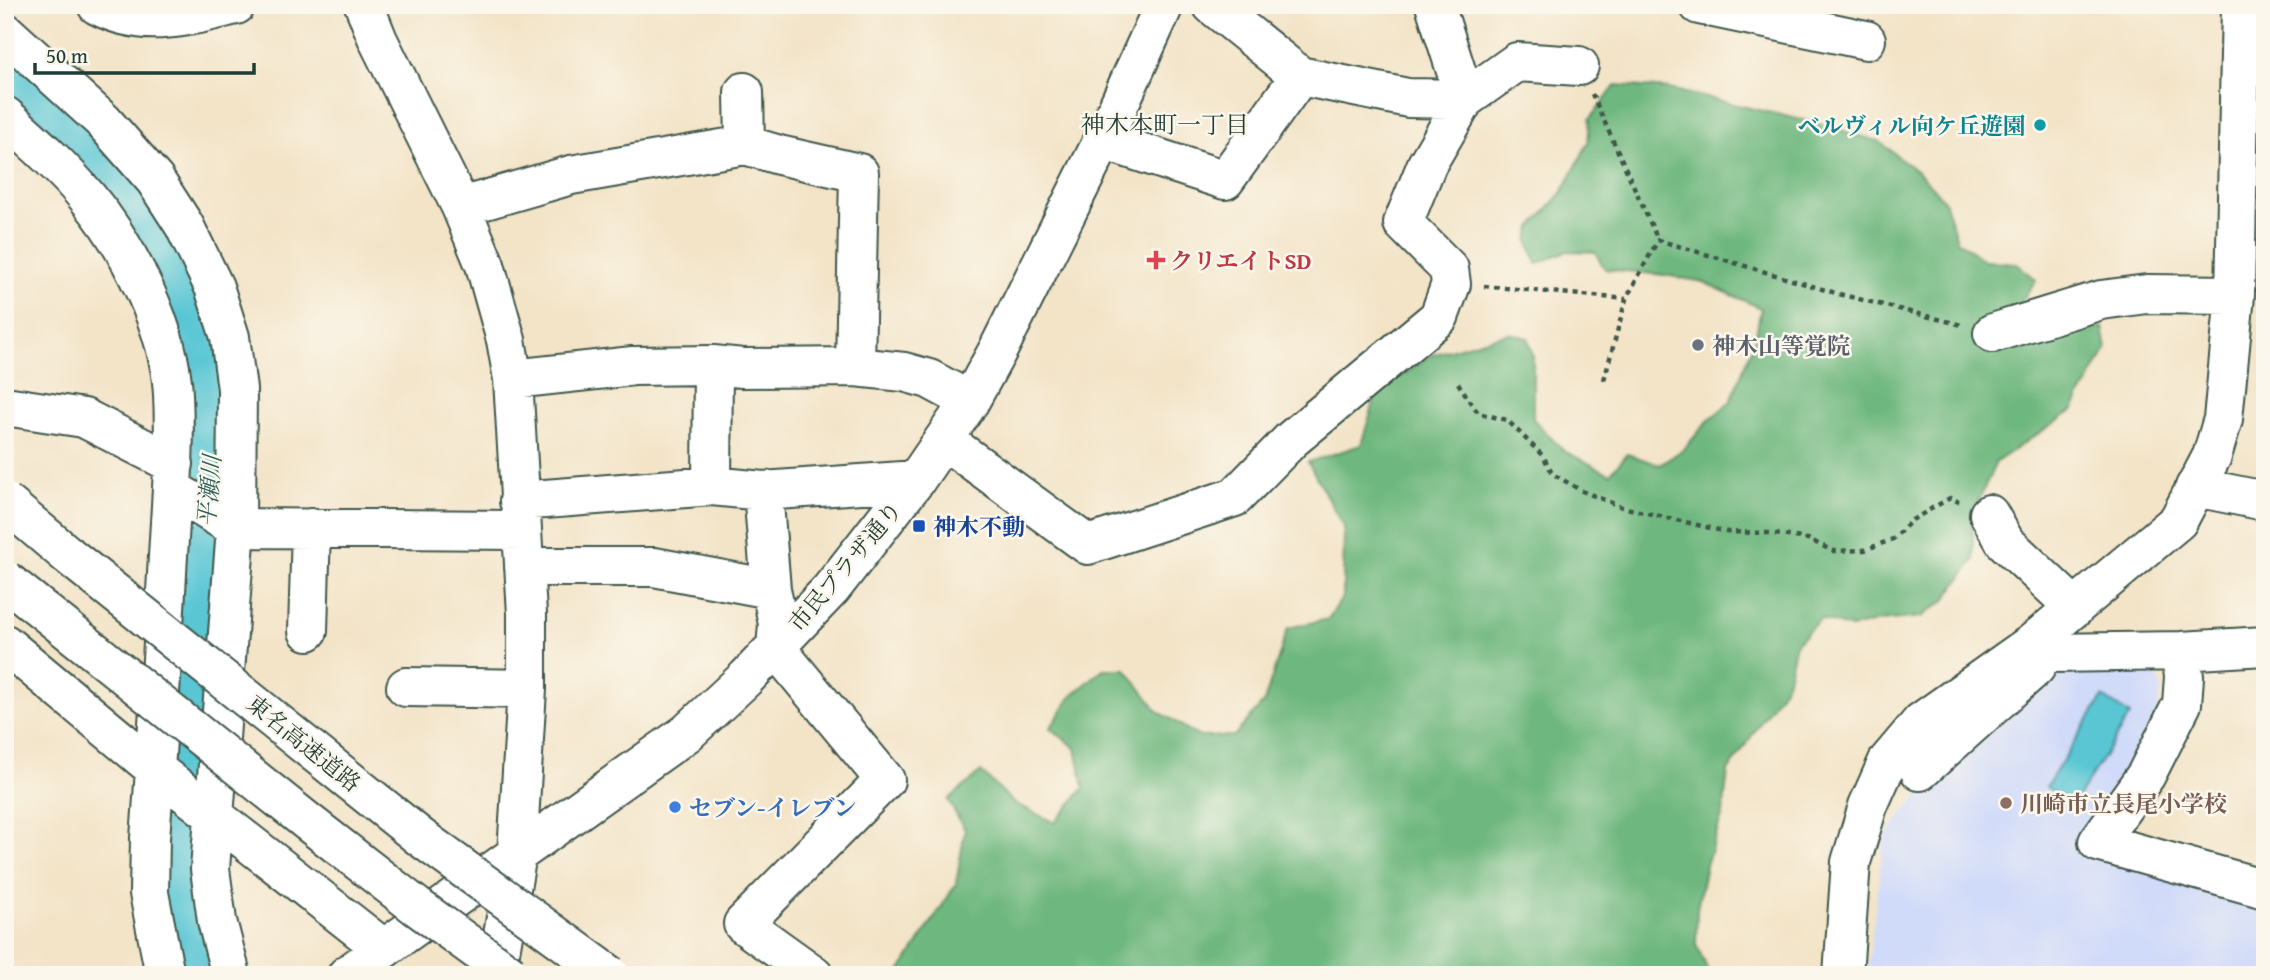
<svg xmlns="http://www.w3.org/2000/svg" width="2270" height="980" viewBox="0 0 2270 980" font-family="'Gentium Book Plus','Noto Serif JP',serif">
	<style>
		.built { fill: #d0daf9 }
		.forest { fill: #6eb77e; stroke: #467a59; stroke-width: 2 }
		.water { fill: #5ac6d4; stroke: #3c8284; stroke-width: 2 }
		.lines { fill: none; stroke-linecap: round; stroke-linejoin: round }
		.river { stroke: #5ac6d4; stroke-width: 52 }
		.minor-casing { stroke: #3f564a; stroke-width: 42 }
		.path { stroke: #3f564a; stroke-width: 4.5; stroke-dasharray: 5 5; stroke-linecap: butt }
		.minor { stroke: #fff; stroke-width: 38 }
		.highway-bridge-casing { stroke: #3f564a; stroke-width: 42; stroke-linecap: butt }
		.highway-bridge { stroke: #fff; stroke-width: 38 }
		.culture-dot { fill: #0f9aa8; stroke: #fbf7ec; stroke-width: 2.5 }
		.health-dot { fill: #e0444e; stroke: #fbf7ec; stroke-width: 2.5 }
		.worship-dot { fill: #6b7280; stroke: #fbf7ec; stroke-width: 2.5 }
		.transit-dot { fill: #1a4fb4; stroke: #fbf7ec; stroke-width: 2.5 }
		.education-dot { fill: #8d6e63; stroke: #fbf7ec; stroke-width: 2.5 }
		.shop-dot { fill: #3f7fe0; stroke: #fbf7ec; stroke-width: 2.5 }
		.labels { text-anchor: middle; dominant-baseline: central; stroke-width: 5; stroke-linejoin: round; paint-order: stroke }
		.culture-label { font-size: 23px; font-weight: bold; fill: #0d838f; stroke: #fbf7ec; text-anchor: end }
		.health-label { font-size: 23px; font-weight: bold; fill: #be3a42; stroke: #fbf7ec; text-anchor: start }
		.worship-label { font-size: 23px; font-weight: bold; fill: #5b616d; stroke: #fbf7ec; text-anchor: start }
		.transit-label { font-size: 23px; font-weight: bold; fill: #164399; stroke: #fbf7ec; text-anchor: start }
		.street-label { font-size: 23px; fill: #1f3d34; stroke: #fbf7ec }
		.education-label { font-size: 23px; font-weight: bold; fill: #785e54; stroke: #fbf7ec; text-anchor: start }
		.shop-label { font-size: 23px; font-weight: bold; fill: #366cbe; stroke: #fbf7ec; text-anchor: start }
		.neighbourhood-label { font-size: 24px; fill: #1f3d34; stroke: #fbf7ec }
		.water-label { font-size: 24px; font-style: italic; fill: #2e5f5c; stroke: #fbf7ec }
	</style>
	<rect width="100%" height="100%" fill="#fbf7ec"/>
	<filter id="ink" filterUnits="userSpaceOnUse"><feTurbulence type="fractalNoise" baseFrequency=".0143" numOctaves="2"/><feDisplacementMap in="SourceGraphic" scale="14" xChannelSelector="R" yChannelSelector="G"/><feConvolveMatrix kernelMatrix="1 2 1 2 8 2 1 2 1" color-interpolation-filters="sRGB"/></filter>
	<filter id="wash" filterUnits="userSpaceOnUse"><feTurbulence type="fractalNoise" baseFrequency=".00686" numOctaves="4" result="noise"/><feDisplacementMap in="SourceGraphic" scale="28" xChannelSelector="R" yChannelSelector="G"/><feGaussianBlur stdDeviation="1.57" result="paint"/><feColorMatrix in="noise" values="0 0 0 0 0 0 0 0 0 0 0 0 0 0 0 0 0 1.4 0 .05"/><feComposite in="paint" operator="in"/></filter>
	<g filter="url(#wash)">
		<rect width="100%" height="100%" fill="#f3e4c8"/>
		<!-- built -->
		<path class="built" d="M2154,665L2162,690L2155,719L2074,845L2265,900V975H1867L1884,837L1939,769L2053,672Z"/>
		<!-- forest -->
		<path class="forest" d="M1616,85L1669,89L1824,125L1880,142L1920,174L1944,200L1957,240L1984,261L2016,263L2036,280L2018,306L2032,339L2070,331L2103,327L2107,349L2072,411L1996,462L1972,515L1974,560L1944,601L1921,617L1879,621L1852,628L1820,619L1796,643L1787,683L1728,771L1723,813L1706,865L1697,909L1696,944L1710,975H898L956,884L965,830L948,800L981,772L1014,803L1055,823L1084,788L1076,748L1050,728L1072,696L1103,669H1126L1158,711L1200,737L1234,736L1264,702L1288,628L1328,619L1343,597L1344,528L1308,462L1361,445L1377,392L1432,355L1509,333L1528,338L1533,356V419L1564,451L1610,474L1627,454L1660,465L1685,448L1708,421L1730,402L1755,340L1761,308L1703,282L1665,275L1605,269L1595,252L1566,251L1537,264L1528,241L1532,227L1562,193L1588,143L1590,119Z"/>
		<!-- water -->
		<path class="water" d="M2103,697L2130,715L2074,804L2046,787Z"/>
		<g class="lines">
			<!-- river -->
			<path class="river" d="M5,74L84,148L153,226L186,299L203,369L213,443L179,828L185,911L198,975"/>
		</g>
	</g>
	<g filter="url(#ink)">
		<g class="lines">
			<!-- minor casing -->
			<g class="minor-casing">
				<path id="minor" d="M97,5C145,30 186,17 236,5
					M364,5L378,40L461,207L485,265L506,340L513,379L527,614V689L517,854L496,975
					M1212,5L1300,76L1408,98L1465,99L1517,62L1579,66
					M1699,5L1866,40
					M5,32L103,121L155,180L184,225L214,287L230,337L237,389L236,528L210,869L217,921L231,975
					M744,92L745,145L779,155L859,173L855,367
					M5,116C34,142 63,168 88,198C129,247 170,330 173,394C176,454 170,514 167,574C162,662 157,750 150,838L149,893L165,975
					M1103,140L1225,180L1300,76
					M461,207L571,175L745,145
					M1993,333L2101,300L2147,294L2235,295
					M513,379L633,366L713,365L743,368L855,367L904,372L929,379L970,401
					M5,406L84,418L174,464
					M944,440L1088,545L1235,497L1292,439L1439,317L1451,284L1449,269L1403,223L1427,164L1465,99L1435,5
					M712,486L713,365
					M2195,487L2265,501
					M172,489L236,528L521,530
					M763,491L771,589
					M519,501L712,486L763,491L916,480
					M1989,514L2005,542L2075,608
					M524,567H654L771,589L778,624L776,648L885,780L743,924L814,975
					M308,631L311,528
					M5,644L161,774L384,949
					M2031,644L2050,653L2181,651L2265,646
					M2181,651L2184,677L2182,704L2146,775L2098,842L2265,889
					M406,687L527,689
					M1920,771L2036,667
					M347,975L687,733L746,678L831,589L916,480L970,401L999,348L1103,140L1164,5
					M1843,975L1851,862L1868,806L1888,761L1921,722L2031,644L2178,521L2212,456L2223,419L2235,295L2241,5"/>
			</g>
			<!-- path -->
			<path class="path" d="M1592,94L1658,240
				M1484,286L1626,299
				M1604,380L1626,299L1658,240L1839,294L1962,325
				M1458,383L1478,413L1507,420L1543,456L1553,474L1582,491L1622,507L1727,532L1768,533L1808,539L1833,551L1865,550L1893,539L1912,520L1950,498L1959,502"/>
			<!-- minor -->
			<use href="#minor" class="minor"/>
			<!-- highway-bridge casing -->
			<g class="highway-bridge-casing">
				<path id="highway-bridge" d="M5,502L69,556L420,837L610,975
					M5,580L308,822L416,906L511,975"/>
			</g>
			<!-- highway-bridge -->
			<use href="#highway-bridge" class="highway-bridge"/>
		</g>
	</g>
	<!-- markers -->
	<circle class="culture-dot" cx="2040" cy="125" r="7"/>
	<path class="health-dot" d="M1152.5 249.5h7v7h7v7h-7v7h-7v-7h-7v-7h7z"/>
	<circle class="worship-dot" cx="1698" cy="345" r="7"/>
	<rect class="transit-dot" x="912" y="519" width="14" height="14" rx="3.5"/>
	<circle class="education-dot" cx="2006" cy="803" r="7"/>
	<circle class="shop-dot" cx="675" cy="807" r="7"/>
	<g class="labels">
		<!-- culture labels -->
		<g class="culture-label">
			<text x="2026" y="125">ベルヴィル向ケ丘遊園</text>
		</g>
		<!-- health labels -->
		<g class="health-label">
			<text x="1170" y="260">クリエイトSD</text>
		</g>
		<!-- worship labels -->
		<g class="worship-label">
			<text x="1712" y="345">神木山等覚院</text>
		</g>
		<!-- transit labels -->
		<g class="transit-label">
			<text x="933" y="526">神木不動</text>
		</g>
		<!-- street labels -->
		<g class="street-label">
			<text transform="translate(845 566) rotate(-50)">市民プラザ通り</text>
			<text transform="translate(304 743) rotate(39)">東名高速道路</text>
		</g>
		<!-- education labels -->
		<g class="education-label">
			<text x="2020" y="803">川崎市立長尾小学校</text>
		</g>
		<!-- shop labels -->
		<g class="shop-label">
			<text x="689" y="807">セブン-イレブン</text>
		</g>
		<!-- neighbourhood labels -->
		<g class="neighbourhood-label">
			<text x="1165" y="124">神木本町一丁目</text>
		</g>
		<!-- water labels -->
		<g class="water-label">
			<text transform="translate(209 491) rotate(-85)">平瀬川</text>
		</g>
	</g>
	<!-- margin -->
	<rect width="2270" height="980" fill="none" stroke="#fbf7ec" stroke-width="28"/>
	<!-- scale -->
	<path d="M35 63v10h219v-10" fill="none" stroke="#1f3d34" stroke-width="3.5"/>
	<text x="46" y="63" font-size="21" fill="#1f3d34" stroke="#fbf7ec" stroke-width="5" paint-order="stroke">50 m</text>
</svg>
